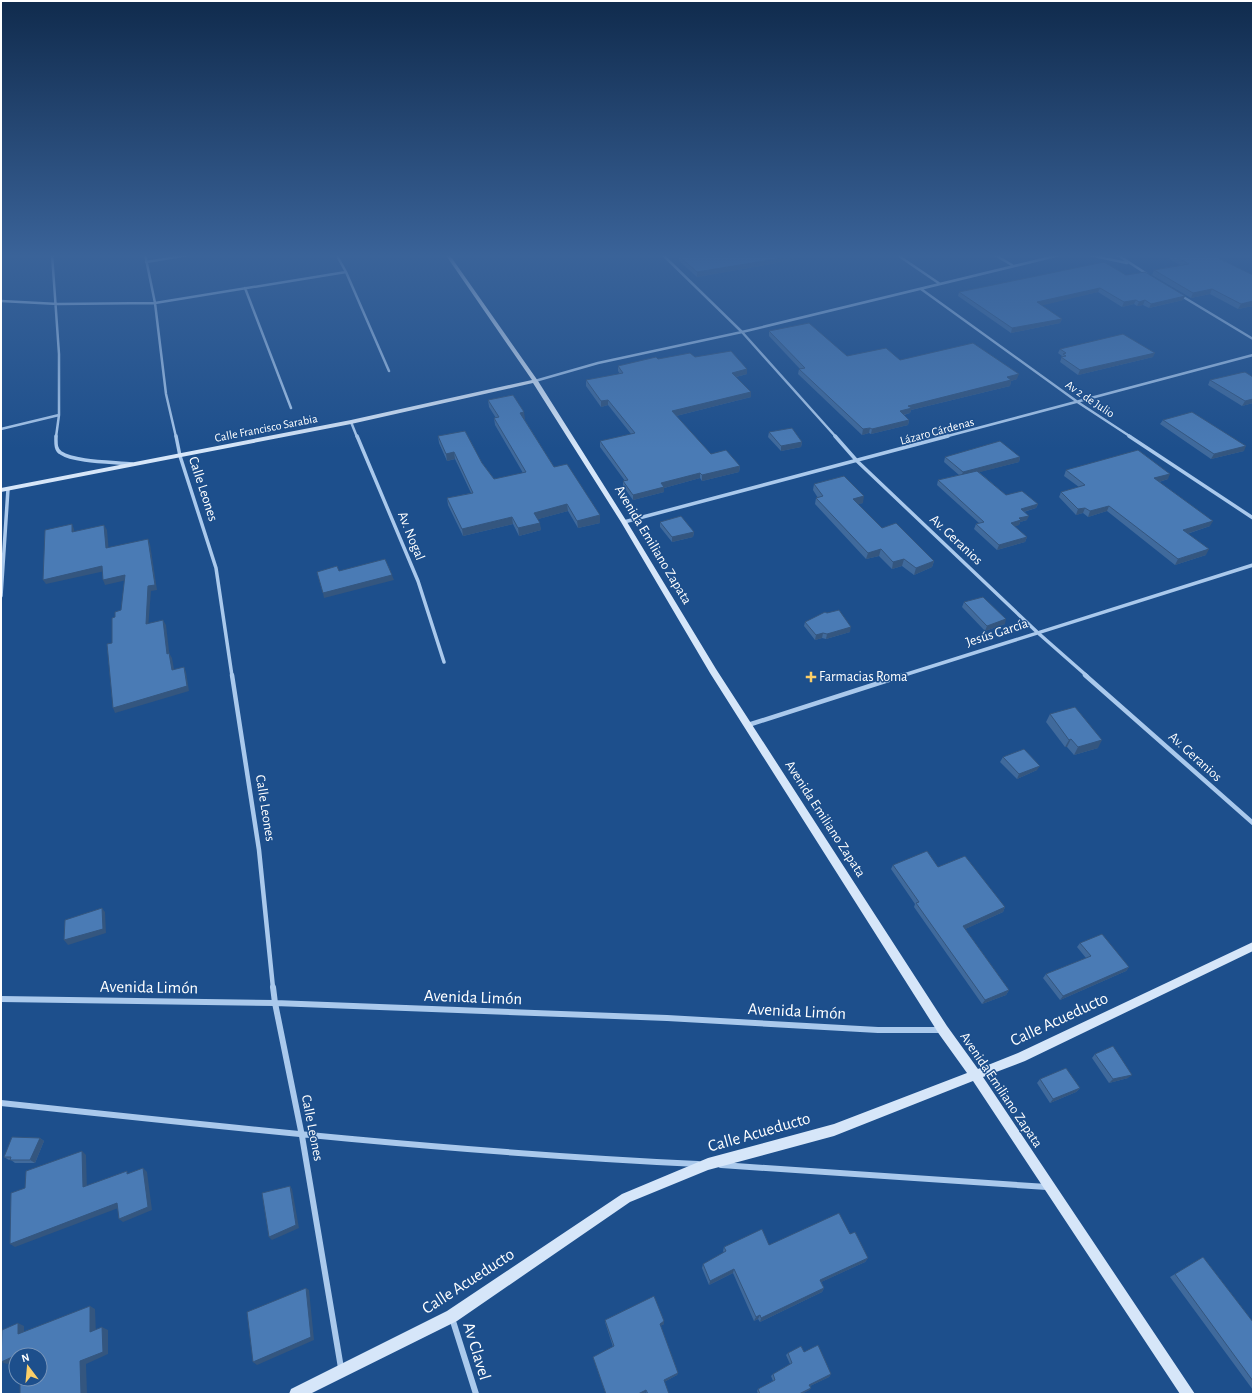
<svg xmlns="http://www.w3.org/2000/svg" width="1254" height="1395" viewBox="0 0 1254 1395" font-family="'Alegreya Sans',sans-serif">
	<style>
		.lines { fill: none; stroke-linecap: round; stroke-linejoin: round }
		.street-far3 { stroke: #aac9ec; stroke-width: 2.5 }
		.street-far2 { stroke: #aac9ec; stroke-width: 3.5 }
		.street-far1 { stroke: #aac9ec; stroke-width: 4.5 }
		.street { stroke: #aac9ec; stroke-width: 6 }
		.secondary { fill: #d6e6f9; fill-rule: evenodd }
		.wall { fill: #406a9c }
		.shaded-wall { fill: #34567f }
		.building { fill: #4a7bb5; stroke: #34567f }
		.poi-dot { fill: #fccf68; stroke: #1d4f8c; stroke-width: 1.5 }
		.labels { text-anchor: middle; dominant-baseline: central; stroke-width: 3; stroke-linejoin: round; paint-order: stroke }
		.far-street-label { font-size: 12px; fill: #fff; stroke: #1d4f8c }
		.street-label { font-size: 14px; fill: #fff; stroke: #1d4f8c }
		.poi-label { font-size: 14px; fill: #fff; stroke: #1d4f8c; text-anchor: start }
		.near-street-label { font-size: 17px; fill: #fff; stroke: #1d4f8c }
	</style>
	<rect width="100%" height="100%" fill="#1d4f8c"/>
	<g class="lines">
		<!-- street-far3 -->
		<path class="street-far3" d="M52,254L59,354V415L56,437
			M145,254L155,303L166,394L176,437
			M336,254L346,272L389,371
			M662,254L742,332L836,437
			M896,254L940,284
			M993,254L1012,265
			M1084,254L1127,263
			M1116,254L1147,274
			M663,255L673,254
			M146,262L195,254
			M245,288L291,408
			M921,289L1079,403L1131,437
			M1180,295L1253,339
			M1,301L58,304L155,303L346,272
			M535,381L598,363L742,332L1064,254
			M351,422L357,437
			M1,429L59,415
			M944,437L1253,355"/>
		<!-- street-far2 -->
		<path class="street-far2" d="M56,436C56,442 55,450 61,453C74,462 115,462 132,464
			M176,436L180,456L216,568L232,676
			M357,436L418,581L444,662
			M835,436L857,461L1037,632L1087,676
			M1129,436L1253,518
			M624,522L948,436
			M1,596L8,489
			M901,676L1253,565"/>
		<!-- street-far1 -->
		<path class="street-far1" d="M232,675L259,850L273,988
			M1085,675L1253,823
			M748,725L904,675"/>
		<!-- street -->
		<path class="street" d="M273,987L275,1003L302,1136L341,1368
			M1,999L275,1003L667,1018L878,1030H941
			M1,1103C233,1128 465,1153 698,1164
			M721,1165L1047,1187
			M452,1318L476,1394"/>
		<!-- secondary -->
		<path class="secondary" d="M445,254H449L538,381L627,522L716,669L947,1026L978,1069L1018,1053L1253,942V951L1025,1061L983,1077L1195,1394H1180L973,1081L834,1136L708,1170L630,1202L457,1321L310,1394H289L291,1389L447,1311L622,1194L708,1158L834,1124L967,1073L939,1034L710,673L621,522L533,383L351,424L1,492V488L351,420L532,380Z"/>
	</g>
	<!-- wall -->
	<path class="wall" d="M1171,254L1253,275V306L1238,309L1210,294L1191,298L1152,275L1154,270L1180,265L1169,259Z
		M679,256L776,263L697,277L679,261Z
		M1126,275L1185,296L1183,300L1149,308L1143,305L1137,306L1134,304L1122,307L1098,292L1041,305L1062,319L1060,323L1011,333L958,296L959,292Z
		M769,331L847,356L900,360L1017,379L1011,381L1010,386L911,410L910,413L904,415L909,420L908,425L871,434L869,433L862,435L798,374L799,369H800L769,336Z
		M1060,349L1153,357L1078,375L1060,362L1062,356L1058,353Z
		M695,357L747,369V374L736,377L751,392V397L676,416L711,454L740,466L739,472L702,481L700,478L664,488V492L633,500L623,486V481H625L600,447V441L631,434L608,405L601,407L586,386V380L620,374L618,371V366L658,359Z
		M1210,380L1253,403L1242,406L1208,385Z
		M488,400L525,419H524L554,467L600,515V523L578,528L568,511L538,519L541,530L519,536L513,524L463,536L448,505L447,498L471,493L455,459L447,461L439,443L438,436L482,463L494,479L523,473L495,425L494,418H496L489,407Z
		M1163,420L1244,451L1211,459L1160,424Z
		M769,432L802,442L801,447L781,451L768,437Z
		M945,457H1020L1019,462L979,472L1006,495L1038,504L1036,508L1024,512L1027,520L1020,522L1019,525L1014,526L1027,537L1025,542L997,550L974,529L976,524L979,523L937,485L938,480L959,475L944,462Z
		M1066,470L1168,479L1159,482L1210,526L1187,534L1206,555L1175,565L1107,511L1088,517L1083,513L1076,515L1059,497L1061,492L1079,487L1064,476Z
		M814,484L863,503L858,504L882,528L934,561L932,567L914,575L902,566L892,569L879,556L866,559L815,504L816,498H818L813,490Z
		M660,522L694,532L693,537L672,542L660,527Z
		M964,602L1005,624L985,631L962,607Z
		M827,613L850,632L826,639L822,638L815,640L804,626L805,622Z
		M1050,714L1098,748L1074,755L1067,747H1065L1046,722Z
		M1003,757L1037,770L1017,779L1000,762Z
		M893,865L938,867L1005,907L1003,912L965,929L1009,990L1006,995L982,1004L914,907L915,904L891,869Z
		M1080,943L1129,967L1126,971L1060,1000L1043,978L1046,974L1086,958L1077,947Z
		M1095,1054L1128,1078L1109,1083L1092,1058Z
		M1040,1079L1080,1088L1076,1092L1050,1103L1037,1083Z
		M40,1138L44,1141L35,1163H15L11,1160H9L4,1157Z
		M769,1245L868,1258L865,1262L821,1282L824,1288L822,1292L760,1322L758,1319L754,1321L733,1273L709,1285L702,1268L703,1264L724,1253L723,1251L724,1247Z
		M1203,1257L1253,1322V1390L1170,1277Z
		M605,1320L664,1321V1324L660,1326L678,1373L677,1375L664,1382L669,1394H647L646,1392L642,1394H606L593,1357L613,1347L605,1322Z
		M804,1352L831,1374L829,1377L810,1386L811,1388L809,1390L801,1394H758L757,1391L758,1389L773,1381L771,1376L773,1374L790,1364L786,1355L788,1353Z"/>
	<!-- shaded-wall -->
	<path class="shaded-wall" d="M796,254H814L776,263L697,277V272Z
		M1100,288L1098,292L1036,307L1037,302Z
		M1212,289L1210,294L1191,298L1193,293Z
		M1185,296L1183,300L1149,308L1151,304Z
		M1136,300L1134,304L1122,307L1124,302Z
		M1145,300L1143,305L1137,306L1139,302Z
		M1253,301V306L1238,309L1241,304Z
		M1062,319L1060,323L1011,333L1012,328Z
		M1155,353L1153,357L1078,375L1080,370Z
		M747,369V374L732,378V373Z
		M1019,374L1017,379L1011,381L1010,386L911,410L910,413L898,416L900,411L908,406Z
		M751,392V397L672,417V411Z
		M1253,399V403L1242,406L1245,401Z
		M608,400V405L601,407V401Z
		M524,412L525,419L520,420V413Z
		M909,420L908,425L871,434L872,429Z
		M870,428L869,433L862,435L863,429Z
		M802,442L801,447L781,451V446Z
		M1246,446L1244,451L1211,459L1214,454Z
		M454,452L455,459L447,461L446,454Z
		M1020,457L1019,462L961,477L963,472Z
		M740,466L739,472L702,481V475Z
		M700,473V478L664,488V492L633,500V495L661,483Z
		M1170,474L1168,479L1152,484L1154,478Z
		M864,496L863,503L852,506L853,499Z
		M567,504L568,511L535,520L534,513Z
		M1038,504L1036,508L1019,513L1021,509Z
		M1109,506L1107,511L1088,517L1090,511Z
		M1085,508L1083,513L1076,515L1078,509Z
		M600,515V523L578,528L577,521Z
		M1029,516L1027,520L1020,522L1019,525L1009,528L1011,523L1019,518Z
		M512,517L513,524L463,536L462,529Z
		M1213,521L1210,526L1180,536L1183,530Z
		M540,523L541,530L519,536L518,528Z
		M72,524L74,529L75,537L72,532Z
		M104,525L107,530L109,553L106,548Z
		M694,532L693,537L672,542V537Z
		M1027,537L1025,542L997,550L999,545Z
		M148,539L150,544L157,590L151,591L148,629L146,624Z
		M881,549L879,556L866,559L868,553Z
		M1209,549L1206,555L1175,565L1178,559Z
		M904,559L902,566L892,569L893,562Z
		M934,561L932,567L914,575L916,568Z
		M102,566L105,571L46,584L43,580Z
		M125,575L127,580L105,585L103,580Z
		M392,575L394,580L324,598L323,593Z
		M1006,619L1005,624L985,631L987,626Z
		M163,620L166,625L170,659L167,654Z
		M851,627L850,632L826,639L827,634Z
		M823,633L822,638L815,640L816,635Z
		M169,653L172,658L175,675L172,670Z
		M184,667L186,672L189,691L115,713L113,708Z
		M1071,739L1067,747H1065L1069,740Z
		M1102,740L1098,748L1074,755L1078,747Z
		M1040,766L1037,770L1017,779L1019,774Z
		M1005,907L1003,912L961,931L963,926Z
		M102,908L105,912L106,933L68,945L64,940Z
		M1129,967L1126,971L1060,1000L1063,996Z
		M1009,990L1006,995L982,1004L985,1000Z
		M1132,1075L1128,1078L1109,1083L1113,1079Z
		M1080,1088L1076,1092L1050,1103L1053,1099Z
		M40,1138L44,1141L35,1163L30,1160Z
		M82,1151L86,1155L87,1191L83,1187Z
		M143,1168L147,1172L152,1210L123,1222L119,1219Z
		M290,1186L292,1189L299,1228L272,1240L269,1237Z
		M117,1203L121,1207L15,1247L10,1244Z
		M868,1258L865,1262L817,1284L820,1280Z
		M734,1269L733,1273L709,1285L710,1281Z
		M306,1288L309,1290L314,1340L257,1365L253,1362Z
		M824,1288L822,1292L760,1322L761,1318Z
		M90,1306L95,1309L96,1335L90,1332Z
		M760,1315L758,1319L754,1321L756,1317Z
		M664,1321V1324L659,1327L660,1324Z
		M18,1323L24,1326V1337L18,1334Z
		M102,1327L108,1330V1354L86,1364L87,1394H81L80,1361Z
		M16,1355V1361L7,1364L1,1362Z
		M678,1373L677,1375L664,1382V1380Z
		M831,1374L829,1377L808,1387L809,1385Z
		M811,1388L809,1390L801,1394H799Z
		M646,1390V1392L642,1394H638Z"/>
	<!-- building -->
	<path class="building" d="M695,254H796L776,259L697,272L679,256Z
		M1171,254H1210L1253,275V301L1241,304L1212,289L1193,293L1154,270L1189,264Z
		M1104,262L1126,275L1145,272L1185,296L1151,304L1145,300L1139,302L1136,300L1124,302L1100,288L1037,302L1062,319L1012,328L959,292Z
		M809,323L847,356L886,348L900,360L973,343L1019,374L1007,377L1011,380L908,406L912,408L900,411L909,420L872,429L870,428L863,429L799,369L805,368L769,331Z
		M1123,334L1155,353L1080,370L1061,357L1066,356L1063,354L1066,353L1060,349Z
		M731,351L747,369L732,373L751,392L672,411L711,454L726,450L740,466L702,475L700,473L661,483L664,487L633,495L623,481L628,480L600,441L635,433L608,400L601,401L586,380L623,373L618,366L656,357L658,359L690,353L695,357Z
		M1245,372L1253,377V399L1245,401L1210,380L1240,373Z
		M513,395L524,412L520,413L554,467L567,464L600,515L577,521L567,504L534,513L540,523L518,528L512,517L462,529L447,498L473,493L454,452L446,454L438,436L465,431L482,463L494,479L526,472L494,418L499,417L488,400Z
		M1192,412L1246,446L1214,454L1163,420Z
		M792,428L802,442L781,446L769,432Z
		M1000,441L1020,457L963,472L945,457Z
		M1138,450L1170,474L1154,478L1213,521L1183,530L1209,549L1178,559L1109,506L1090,511L1085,508L1078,509L1061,492L1085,485L1066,470Z
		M977,471L1006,495L1022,491L1038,504L1021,509L1029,516L1019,518L1021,520L1011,523L1027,537L999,545L976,524L984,522L938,480Z
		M844,476L864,496L853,499L882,528L896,523L934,561L916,568L904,559L893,562L881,549L868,553L816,498L823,496L814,484Z
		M681,516L694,532L672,537L660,522Z
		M72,524V532L104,525L106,548L148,539L155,585L148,586L146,624L163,620L167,654L169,653L172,670L184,667L187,686L113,708L107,644L112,643V618L115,617V612L121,610L125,575L103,580L102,566L43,580L45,530Z
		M385,559L392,575L323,593L317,572L337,566L339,571Z
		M983,597L1006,619L987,626L964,602Z
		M839,610L851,627L827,634L823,633L816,635L805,622L825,612L827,613Z
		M1075,707L1102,740L1078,747L1071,739L1069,740L1050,714Z
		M1024,749L1040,766L1019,774L1003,757Z
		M927,851L938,867L965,856L1005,907L963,926L1009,990L985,1000L916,903L919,902L893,865Z
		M102,908L103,929L64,940L65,920Z
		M1102,934L1129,967L1063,996L1046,974L1091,956L1080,943Z
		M1113,1046L1132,1075L1113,1079L1095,1054Z
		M1066,1068L1080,1088L1053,1099L1040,1079Z
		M12,1137L40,1138L30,1160H10L11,1157H4Z
		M82,1151L83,1187L127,1171V1174L143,1168L148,1207L119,1219L117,1203L10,1244L11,1193L25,1188L26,1171Z
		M290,1186L296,1225L269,1237L262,1193Z
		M839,1213L850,1234L855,1232L868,1258L820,1280L824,1288L761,1318L760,1315L756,1317L734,1269L710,1281L703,1264L726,1251L724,1247L762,1229L769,1245Z
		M1203,1257L1253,1322V1381L1175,1274Z
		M306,1288L311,1337L253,1362L247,1312Z
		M654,1296L664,1321L660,1324L678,1373L664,1380L669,1394H648L646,1390L638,1394H606L593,1357L614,1346L605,1320Z
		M90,1306V1332L102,1327L103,1352L80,1361L81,1394H20V1379H40V1355H19V1354L1,1362L2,1330L18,1323V1334Z
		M818,1345L831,1374L809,1385L811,1388L799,1394H760L758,1389L775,1380L773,1374L792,1363L788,1353L801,1346L804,1352Z"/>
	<!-- sky -->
	<linearGradient id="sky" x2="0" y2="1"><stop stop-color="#102b4d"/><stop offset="0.57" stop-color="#3a6399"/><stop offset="1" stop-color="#3a6399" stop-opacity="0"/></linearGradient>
	<rect width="1254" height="449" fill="url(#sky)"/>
	<!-- markers -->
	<path class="poi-dot" d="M809 671h4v4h4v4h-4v4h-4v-4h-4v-4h4z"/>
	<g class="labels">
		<!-- far-street labels -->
		<g class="far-street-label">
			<text transform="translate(1090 399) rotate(34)">Av 2 de Julio</text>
			<text transform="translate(266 428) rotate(-11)">Calle Francisco Sarabia</text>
			<text transform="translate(937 431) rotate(-15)">Lázaro Cárdenas</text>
		</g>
		<!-- street labels -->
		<g class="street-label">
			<text transform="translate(203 489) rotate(72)">Calle Leones</text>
			<text transform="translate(411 536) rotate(68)">Av. Nogal</text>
			<text transform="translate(956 540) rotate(43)">Av. Geranios</text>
			<text transform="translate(653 545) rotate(59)">Avenida Emiliano Zapata</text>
			<text transform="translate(997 633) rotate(-18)">Jesús García</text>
			<text transform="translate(1195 757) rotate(42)">Av. Geranios</text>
			<text transform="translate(265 808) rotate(81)">Calle Leones</text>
			<text transform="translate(825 819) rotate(57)">Avenida Emiliano Zapata</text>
			<text transform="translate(1001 1090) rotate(56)">Avenida Emiliano Zapata</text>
			<text transform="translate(312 1128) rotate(79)">Calle Leones</text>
		</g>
		<!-- poi labels -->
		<g class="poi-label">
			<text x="819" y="677">Farmacias Roma</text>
		</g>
		<!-- near-street labels -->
		<g class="near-street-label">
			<text transform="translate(149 987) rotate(1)">Avenida Limón</text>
			<text transform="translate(473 997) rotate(2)">Avenida Limón</text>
			<text transform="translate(797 1011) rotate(3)">Avenida Limón</text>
			<text transform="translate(1059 1019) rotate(-25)">Calle Acueducto</text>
			<text transform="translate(759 1132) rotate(-16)">Calle Acueducto</text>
			<text transform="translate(468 1281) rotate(-33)">Calle Acueducto</text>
			<text transform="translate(477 1351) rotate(73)">Av Clavel</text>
		</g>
	</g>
	<!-- border -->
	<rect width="1254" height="1395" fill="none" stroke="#ffffff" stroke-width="4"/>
	<!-- north arrow -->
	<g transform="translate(28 1367) rotate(344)"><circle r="19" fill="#1d4f8c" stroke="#7795ba"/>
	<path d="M0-3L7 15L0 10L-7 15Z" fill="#fccf68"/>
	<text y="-6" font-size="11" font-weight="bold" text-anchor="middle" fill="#ffffff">N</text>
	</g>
</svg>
